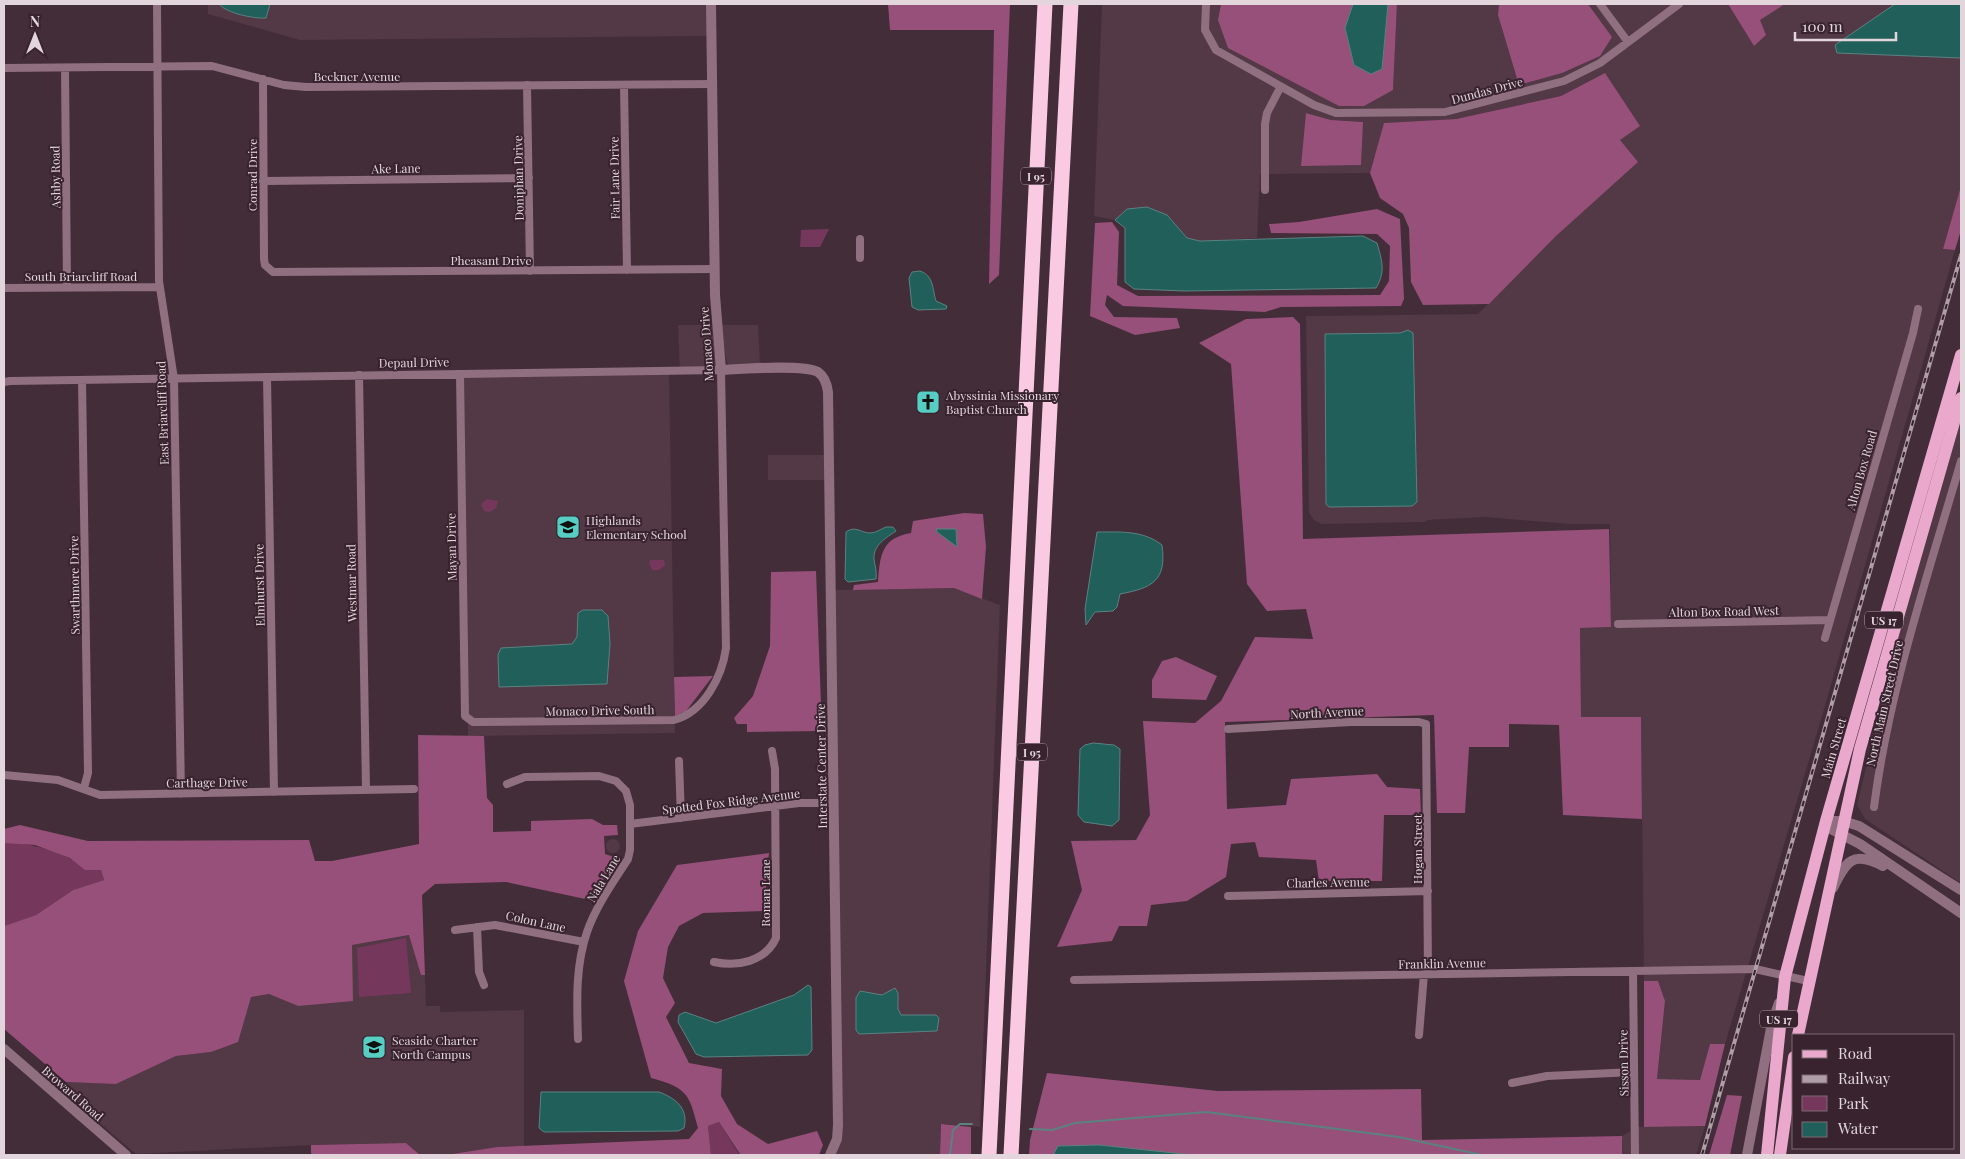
<svg xmlns="http://www.w3.org/2000/svg" width="1965" height="1159" viewBox="0 0 1965 1159" font-family="'Playfair Display',serif">
	<style>
		.built { fill: #533846; fill-rule: evenodd }
		.green { fill: #75385c }
		.forest { fill: #965079; fill-rule: evenodd }
		.water { fill: #215f5a; stroke: #5b8281 }
		.lines { fill: none; stroke-linecap: round; stroke-linejoin: round }
		.stream { stroke: #5b8281; stroke-width: 2 }
		.minor { stroke: #906f80; stroke-width: 8 }
		.tertiary { stroke: #906f80; stroke-width: 10 }
		.primary { stroke: #eaa8cc; stroke-width: 12 }
		.motorway { stroke: #facae3; stroke-width: 15 }
		.rail-casing { stroke: #af9ea7; stroke-width: 4 }
		.rail { stroke: #38232f; stroke-width: 2; stroke-dasharray: 5.5; stroke-linecap: butt }
		.labels { text-anchor: middle; dominant-baseline: central; stroke-width: 4; stroke-linejoin: round; paint-order: stroke }
		.shield { fill: #38232f; stroke: #b0a0a8; stroke-width: 1 }
		.shield-label { font-size: 11px; font-weight: bold; fill: #e3d5dc }
		.street-label { font-size: 12px; fill: #e3d5dc; stroke: #38232f }
		.poi-label { font-size: 12px; fill: #e3d5dc; stroke: #38232f; text-anchor: start }
	</style>
	<rect width="100%" height="100%" fill="#432d39"/>
	<!-- built -->
	<path class="built" d="M208,4H707L708,36L300,40L208,14Z
		M1102,4H1221L1218,20L1339,106L1393,90L1397,4H1499L1498,15L1612,37L1588,4H1728L1754,46L1759,20L1785,4H1961V186L1943,249L1955,250L1823,713L1725,1044H1710L1700,1080L1657,1079L1665,1001L1658,981H1644L1641,717H1581L1580,628L1611,627L1610,524H1569L1485,517L1428,520L1425,522L1322,524L1314,520L1309,513L1306,316L1478,314L1556,236L1620,140L1639,125L1605,74L1561,96L1456,119L1385,123L1370,173L1260,174L1257,238L1200,241L1187,238L1167,215L1127,209L1115,220L1094,216ZM1306,113L1331,120L1362,122L1361,164Z
		M678,325H712L717,372L680,373Z
		M720,325H758L760,366L730,365L727,363Z
		M669,373L675,733L468,736L463,377Z
		M1961,412V883L1865,819L1857,805L1903,614Z
		M768,455H825V480H768Z
		M954,588L1000,605L980,1127L941,1124L940,1155H835L834,590Z
		M606 846a7 7 0 1 1 14 0a7 7 0 1 1-14 0Z
		M410,935L421,975H425L426,1006H440V1012L524,1010V1146L497,1147L446,1155H420L406,1143L311,1145L136,1154L60,1089L66,1082L116,1084L176,1056L211,1052L251,997L269,994L298,1006L352,945Z
		M1705,1126L1696,1155H1622V1136L1638,1127Z"/>
	<!-- green -->
	<path class="green" d="M829,229L820,247H800L801,230Z
		M487,499L498,501L496,508L490,512L484,511L481,504Z
		M650,560H664L665,566L659,570H652L649,563Z
		M7,842C28,844 49,848 69,858C86,866 78,870 101,870L104,880L73,890L36,915L4,926V843Z
		M406,938L411,993L359,997L357,948Z
		M719,1122L739,1154L743,1155H711L708,1126Z"/>
	<!-- forest -->
	<path class="forest" d="M888,4H1010L999,275L989,284L994,30H890Z
		M1221,4H1353L1345,28L1354,65L1371,74L1382,69L1388,4H1397L1393,90L1364,106H1339L1228,48L1218,20Z
		M1499,4H1588L1612,37L1600,56L1562,73L1519,85L1498,15Z
		M1728,4H1785L1760,20L1766,35L1754,46Z
		M1605,73L1640,126L1620,140L1638,162L1556,236L1489,304L1423,305L1411,282L1409,228L1403,214L1380,198L1370,173L1384,123L1456,119L1561,96Z
		M1306,113L1331,120L1363,122L1361,165L1301,166Z
		M1961,186V230L1955,250L1943,249Z
		M1377,209L1400,219L1404,299L1401,306L1281,307L1265,312L1123,306L1107,295L1105,305L1114,317L1177,318L1180,328L1135,335L1090,316L1095,223L1112,222L1119,232L1117,285L1138,296L1380,295L1389,281L1390,246L1377,234L1271,233L1269,224L1299,222Z
		M1293,317L1300,324L1303,539L1609,529L1611,627L1580,628L1581,717H1641L1642,819L1563,815L1559,725L1509,724V747H1469L1465,813H1437L1434,715L1225,722L1227,809L1286,805L1291,779L1377,774L1387,787L1420,789L1421,815H1384L1382,881H1319L1316,860L1259,857L1255,842L1231,844L1226,877L1187,901L1151,905L1147,926H1119L1112,941L1057,947L1082,890L1071,841L1136,840L1150,815L1143,721L1195,723L1221,701L1255,637L1313,639L1306,609L1267,611L1247,584L1231,364L1199,343L1246,319Z
		M964,513L983,514L986,547L982,599L954,588L853,590L854,585L878,582C880,556 881,538 911,533L913,521ZM937,529H956L957,546L937,532Z
		M816,571L822,731L747,732V724H737L734,718L753,696L770,646L771,572Z
		M1176,657L1217,676L1206,700L1152,698V680L1162,661Z
		M713,676L686,711L675,716L674,677Z
		M418,735L484,736L487,798L493,805V832L531,831V821L592,819L603,825H617L618,835L604,836L605,854L614,857V864L590,900L506,882L435,884L422,895L425,975H421L409,935L352,945L353,1001L298,1006L269,994L251,997L238,1042L211,1052L176,1056L116,1084L66,1082L4,1029V926L36,915L73,890L104,880L101,870H85L70,858L35,845L4,843V829L20,825L88,841L309,840L315,861H332L419,844Z
		M769,853L764,911L703,913L679,926L668,947L663,978L675,1003L666,1017L689,1063L722,1069L721,1096L737,1124L768,1144L817,1131L823,1145L819,1155H743L740,1154L719,1122L708,1126L711,1155H446L497,1147L689,1139L698,1128C689,1093 687,1088 651,1078L624,981L638,931L677,865Z
		M1644,981H1658L1665,1001L1657,1079L1700,1080L1710,1044H1725L1705,1126L1644,1127Z
		M1047,1073L1218,1091L1421,1089L1422,1140L1622,1136V1155H1193L1099,1145L1058,1146L1055,1155H1029L1030,1140Z
		M1727,1095L1742,1096L1730,1155H1709Z
		M941,1124L971,1127V1155H940Z
		M406,1143L420,1155H312L311,1153V1145Z"/>
	<!-- water -->
	<path class="water" d="M219,4H270L266,18C254,19 226,13 219,4Z
		M1353,4H1388L1382,69L1371,74L1354,65L1345,28Z
		M1895,4H1961V58L1837,53L1835,45Z
		M1147,207L1167,215L1187,238L1200,241L1363,236L1377,243C1382,261 1386,271 1376,288L1185,291L1134,289L1125,282V228L1115,220L1127,209Z
		M920,271C934,276 932,288 936,301L947,306L946,309L918,310L912,307L909,278L912,272Z
		M1408,330L1413,333L1417,502L1412,506L1329,507L1326,504L1325,334L1400,333Z
		M886,527H893L896,531C886,538 873,545 874,559C875,567 877,571 876,579L848,582L845,579L846,532C855,525 861,533 870,533C876,533 881,529 886,527Z
		M936,529H956L957,547L937,532Z
		M1097,532C1120,532 1143,530 1162,545C1167,581 1152,588 1120,594L1117,607L1113,611L1095,612L1086,625L1085,609Z
		M583,610H602L608,616L610,644L607,684L499,687L498,655L501,648L572,644L577,637L578,613Z
		M1093,743L1114,745L1120,749L1119,820L1112,826L1084,822L1078,815L1080,749L1085,745Z
		M808,985L811,987L812,1050L808,1055L704,1057L696,1054L678,1022L679,1015L685,1012L716,1023L794,995Z
		M895,988L898,993V1009L901,1015H936L939,1018L937,1031L859,1034L856,1030V998L860,991L882,995Z
		M541,1092H659C675,1098 689,1108 684,1128L678,1131L544,1132L539,1128Z
		M1099,1145L1193,1155H1055L1054,1153L1058,1146Z"/>
	<g class="lines">
		<!-- stream -->
		<path class="stream" d="M1030,1129L1052,1130L1075,1123L1206,1112L1399,1137L1482,1155
			M950,1155L953,1130L960,1124H972"/>
		<!-- minor -->
		<path class="minor" d="M157,4L159,281L174,379L181,794
			M1206,4L1205,30L1216,50L1314,105L1336,113L1445,112L1564,81L1600,63L1679,4
			M1600,4L1628,42
			M4,68L212,66L284,85L306,87L713,84
			M65,68L67,287
			M263,79L264,259L265,265L273,272L715,269
			M527,85L530,271
			M624,85L627,270
			M263,181L529,178
			M1265,190V124L1267,113L1280,88
			M860,258V239
			M4,288L159,287
			M359,375L366,790
			M267,377L274,792
			M82,380L88,773L84,788
			M4,382L10,381C247,378 484,374 721,370L726,648C722,677 704,712 674,720L473,722L465,716L460,374
			M1618,624L1830,620
			M1825,638L1913,333L1918,309
			M1228,729L1351,722H1419L1426,724L1428,974
			M679,761L681,818
			M4,775L58,780L100,795L414,789
			M507,784L525,777L599,776L616,781L626,791L630,805V850L628,859C613,882 596,906 587,932C575,967 577,1003 578,1039
			M1874,807C1889,689 1928,575 1961,461
			M630,824L799,803H834
			M1228,896L1428,891
			M477,927L479,972L484,985
			M455,930L495,925L584,942
			M714,962C737,967 765,962 776,938L775,769L772,751
			M1633,971L1635,1155
			M1074,980L1755,969L1808,981
			M1419,1035L1424,974
			M1512,1083L1547,1076L1634,1072"/>
		<!-- tertiary -->
		<path class="tertiary" d="M711,4L715,295L721,370C740,369 804,364 818,372C825,377 827,384 828,392L838,1125L837,1139L830,1155
			M1826,821H1843L1859,826L1961,890
			M1825,826L1860,844L1961,913
			M1833,888C1846,861 1853,850 1883,866
			M4,1049L126,1155
			M1747,1155L1772,1023L1779,1003"/>
		<!-- primary -->
		<path class="primary" d="M1798,1035L1860,749L1961,398
			M1767,1155L1785,977L1826,821L1961,355
			M1780,1155L1794,1057"/>
		<!-- motorway -->
		<path class="motorway" d="M989,1155L1045,4
			M1011,1155L1071,4"/>
		<!-- rail casing -->
		<g class="rail-casing">
			<path id="rail" d="M1702,1155L1961,255"/>
		</g>
		<!-- rail -->
		<use href="#rail" class="rail"/>
	</g>
	<!-- icons -->
	<defs>
		<g id="church-square" transform="scale(1.25)"><rect x="-9" y="-9" width="18" height="18" rx="4" fill="#56cec3" stroke="#38232f"/><path d="M-1.2-6h2.4v3.5h3.3v2.4h-3.3V6h-2.4V-.1h-3.3v-2.4h3.3Z" fill="#111"/></g>
		<g id="school-square" transform="scale(1.25)"><rect x="-9" y="-9" width="18" height="18" rx="4" fill="#56cec3" stroke="#38232f"/><path d="M0-5L7-2L0 1L-7-2ZM-4 1L0 2.5L4 1V4Q0 6-4 4Z" fill="#111"/></g>
	</defs>
	<g fill-rule="evenodd">
		<use href="#church-square" x="928" y="402"/>
		<use href="#school-square" x="568" y="527"/>
		<use href="#school-square" x="374" y="1047"/>
	</g>
	<g class="labels">
		<!-- shield labels -->
		<g class="shield">
			<rect x="1021" y="167.5" width="30" height="17" rx="4"/>
			<rect x="1865" y="611.5" width="38" height="17" rx="4"/>
			<rect x="1017" y="743.5" width="30" height="17" rx="4"/>
			<rect x="1760" y="1010.5" width="38" height="17" rx="4"/>
		</g>
		<g class="shield-label">
			<text x="1036" y="176">I 95</text>
			<text x="1884" y="620">US 17</text>
			<text x="1032" y="752">I 95</text>
			<text x="1779" y="1019">US 17</text>
		</g>
		<!-- street labels -->
		<g class="street-label">
			<text x="357" y="76">Beckner Avenue</text>
			<text transform="translate(1487 90) rotate(-15)">Dundas Drive</text>
			<text transform="translate(396 168) rotate(-1)">Ake Lane</text>
			<text transform="translate(252 175) rotate(-90)">Conrad Drive</text>
			<text transform="translate(55 177) rotate(-91)">Ashby Road</text>
			<text transform="translate(518 178) rotate(-91)">Doniphan Drive</text>
			<text transform="translate(614 178) rotate(-91)">Fair Lane Drive</text>
			<text x="491" y="260">Pheasant Drive</text>
			<text x="81" y="276">South Briarcliff Road</text>
			<text transform="translate(706 344) rotate(-94)">Monaco Drive</text>
			<text transform="translate(414 362) rotate(-1)">Depaul Drive</text>
			<text transform="translate(162 413) rotate(-92)">East Briarcliff Road</text>
			<text transform="translate(1861 470) rotate(-74)">Alton Box Road</text>
			<text transform="translate(451 547) rotate(-91)">Mayan Drive</text>
			<text transform="translate(351 583) rotate(-91)">Westmar Road</text>
			<text transform="translate(74 585) rotate(-91)">Swarthmore Drive</text>
			<text transform="translate(259 585) rotate(-91)">Elmhurst Drive</text>
			<text transform="translate(1724 611) rotate(-1)">Alton Box Road West</text>
			<text transform="translate(1884 703) rotate(-77)">North Main Street Drive</text>
			<text transform="translate(600 710) rotate(-1)">Monaco Drive South</text>
			<text transform="translate(1327 712) rotate(-3)">North Avenue</text>
			<text transform="translate(1833 748) rotate(-74)">Main Street</text>
			<text transform="translate(821 766) rotate(-91)">Interstate Center Drive</text>
			<text transform="translate(207 782) rotate(-1)">Carthage Drive</text>
			<text transform="translate(731 801) rotate(-7)">Spotted Fox Ridge Avenue</text>
			<text transform="translate(1417 849) rotate(-90)">Hogan Street</text>
			<text transform="translate(603 878) rotate(-59)">Nala Lane</text>
			<text transform="translate(1328 882) rotate(-1)">Charles Avenue</text>
			<text transform="translate(765 893) rotate(-90)">Roman Lane</text>
			<text transform="translate(536 921) rotate(12)">Colon Lane</text>
			<text transform="translate(1442 963) rotate(-1)">Franklin Avenue</text>
			<text transform="translate(1623 1063) rotate(-91)">Sisson Drive</text>
			<text transform="translate(73 1093) rotate(41)">Broward Road</text>
		</g>
		<!-- poi labels -->
		<g class="poi-label">
			<text x="946" y="395">Abyssinia Missionary<tspan x="946" dy="14">Baptist Church</tspan></text>
			<text x="586" y="520">Highlands<tspan x="586" dy="14">Elementary School</tspan></text>
			<text x="392" y="1040">Seaside Charter<tspan x="392" dy="14">North Campus</tspan></text>
		</g>
	</g>
	<!-- border -->
	<rect width="1965" height="1159" fill="none" stroke="#e3d5dc" stroke-width="10"/>
	<!-- legend -->
	<rect x="1792" y="1034" width="162" height="115" fill="#38232f" stroke="#7c6a74"/>
	<rect x="1802" y="1050" width="25" height="8" fill="#eaa8cc" stroke="#7c6a74"/>
	<text x="1838" y="1059" font-size="15" fill="#e3d5dc">Road</text>
	<rect x="1802" y="1075" width="25" height="8" fill="#af9ea7" stroke="#7c6a74"/>
	<text x="1838" y="1084" font-size="15" fill="#e3d5dc">Railway</text>
	<rect x="1802" y="1096" width="25" height="15" fill="#75385c" stroke="#7c6a74"/>
	<text x="1838" y="1109" font-size="15" fill="#e3d5dc">Park</text>
	<rect x="1802" y="1122" width="25" height="15" fill="#215f5a" stroke="#7c6a74"/>
	<text x="1838" y="1134" font-size="15" fill="#e3d5dc">Water</text>
	<!-- north arrow -->
	<g transform="translate(35 35)" stroke="#38232f" stroke-width="4" paint-order="stroke">
	<path d="M0-4L9 19L0 12L-9 19Z" fill="#e3d5dc"/>
	<text y="-8" font-size="14" font-weight="bold" text-anchor="middle" fill="#e3d5dc">N</text>
	</g>
	<!-- scale -->
	<path d="M1795 32v8h101v-8" fill="none" stroke="#e3d5dc" stroke-width="2.5"/>
	<text x="1802" y="32" font-size="15" fill="#e3d5dc" stroke="#38232f" stroke-width="4" paint-order="stroke">100 m</text>
</svg>
